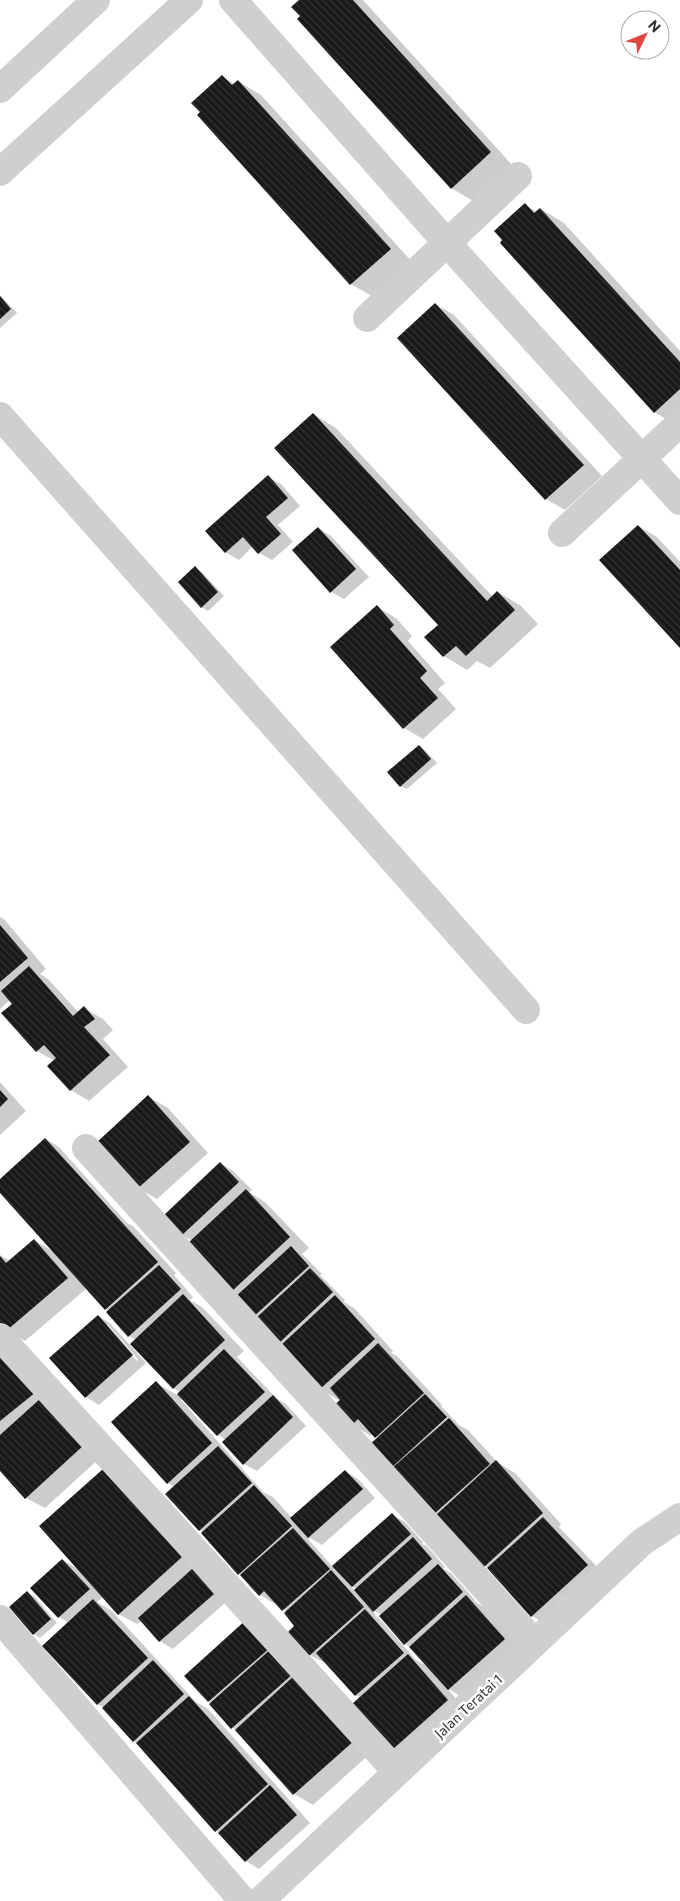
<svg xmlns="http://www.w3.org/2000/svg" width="680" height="1901" viewBox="0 0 680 1901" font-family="Commissioner,sans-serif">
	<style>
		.shadow { fill: #0003; fill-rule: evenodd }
		.building { fill: url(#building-back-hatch) }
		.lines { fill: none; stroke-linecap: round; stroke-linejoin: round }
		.minor { stroke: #cfcfcf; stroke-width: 28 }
		.labels { text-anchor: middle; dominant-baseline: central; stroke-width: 5; stroke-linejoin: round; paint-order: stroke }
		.street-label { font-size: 14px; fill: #323232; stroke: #fff }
	</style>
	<defs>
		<pattern id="building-back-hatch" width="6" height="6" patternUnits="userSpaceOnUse" patternTransform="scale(1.25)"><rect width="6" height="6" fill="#191919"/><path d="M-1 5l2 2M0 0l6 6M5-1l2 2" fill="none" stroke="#323232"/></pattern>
	</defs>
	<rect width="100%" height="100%" fill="#fff"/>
	<!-- shadow -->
	<path class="shadow" d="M300,0H363L513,166L475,202L451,188L302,16Z
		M222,77L235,84L238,81L261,95L413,263L375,298L351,284L198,115Z
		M525,205L537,212L541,209L564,223L680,351V424L678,426L654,412Z
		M0,295L17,313L0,328Z
		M435,304L454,315L602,476L565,510L546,499Z
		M313,414L336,428L493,597L498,592L521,606L538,624L490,668L477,661L467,670L444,656L440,625Z
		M268,477L281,484L300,506L278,525L293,542L272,560L259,553L253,546L239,560L225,552Z
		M638,526L657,537L680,562V646Z
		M318,528L331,536L369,577L344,599L331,592Z
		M195,568L202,572L224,596L208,611L201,607Z
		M377,607L396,618L412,636L408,641L445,683L438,689L456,709L423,739L404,728Z
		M419,746L425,750L437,763L407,789L400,786Z
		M0,917L4,919L46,969L40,974L48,979L79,1013L84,1008L103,1019L113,1030L103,1039L128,1067L89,1101L71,1090L55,1061L37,1051L10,1000L0,1009Z
		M0,1082L26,1111L0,1135Z
		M149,1097L168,1108L208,1153L157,1199L138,1188Z
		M46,1139L59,1147L127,1223L133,1226L176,1273L174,1275L193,1297L190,1300L202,1307L244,1351L237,1357L276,1398L286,1404L306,1426L257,1471L244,1464L226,1440L218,1435L183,1398L181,1400L263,1492L273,1497L292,1518L345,1471L358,1479L375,1498L322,1545L310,1538L308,1539L333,1567L392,1515L405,1522L423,1542L422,1544L427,1546L445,1567L443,1568L451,1573L475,1600L474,1601L485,1608L523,1650L467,1700L447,1688L466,1711L411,1760L392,1749L361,1698L356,1695L325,1661L323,1662L310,1655L296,1626L287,1612L275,1601L273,1603L260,1595L200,1530L175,1487L168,1483L156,1383L177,1395L180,1392L173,1388L136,1340L129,1336L109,1311L87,1288L25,1341L6,1330L0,1323V1255L10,1261L35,1241L53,1251L0,1192V1181ZM350,1585L357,1589L355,1591ZM372,1610L382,1615L405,1644L412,1648L429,1667L416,1660L379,1618L375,1616L376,1615Z
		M220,1163L233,1171L252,1190L249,1192L265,1202L309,1248L302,1254L322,1274L320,1275L345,1300L344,1302L354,1308L393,1351L391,1353L397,1356L442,1405L441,1406L459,1425L468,1430L497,1462L515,1473L561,1524L559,1527L606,1576L551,1627L532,1616L489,1569L485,1566L391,1468L378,1438L373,1433L371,1436L352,1425L340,1401L320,1389L239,1295L232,1291L193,1241L182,1235Z
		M98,1316L111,1324L146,1363L99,1405L86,1397L51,1358ZM105,1325H108L138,1359L137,1361Z
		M0,1344L102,1456L45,1508L26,1498L0,1469Z
		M104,1470L200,1569L196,1573L206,1578L226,1602L173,1649L160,1641L142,1621L137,1624L118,1614L103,1597L97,1602L112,1611L196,1702L208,1709L310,1823L259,1869L246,1861L221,1833L216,1831L138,1744L134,1741L104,1708L97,1704L69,1623L59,1617L32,1588L63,1560L79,1570Z
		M27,1593L34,1596L57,1623L40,1638L34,1634Z
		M247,1621L373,1751L313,1805L294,1794L186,1676Z"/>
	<!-- building -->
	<path class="building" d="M299,0H353L491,152L451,189L297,19L300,16L291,7Z
		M222,75L232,85L238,80L391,249L350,285L197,115L200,112L191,103Z
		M525,203L534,213L540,208L680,362V389L654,413L500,243L502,240L494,231Z
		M0,296L11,309L0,319Z
		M435,303L584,465L545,500L397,338Z
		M313,413L487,601L497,591L515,610L466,656L456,646L443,657L424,637L438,625L274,448Z
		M268,475L288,498L266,517L281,534L258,554L243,537L225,553L205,531Z
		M638,525L680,570V648L599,560Z
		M318,527L356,569L330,593L292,550Z
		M195,566L218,592L201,608L178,582Z
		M377,605L394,625L390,629L427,671L420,678L438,698L403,729L330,647Z
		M419,745L431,759L400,787L387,772Z
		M0,925L28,958L0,982Z
		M29,966L73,1016L84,1006L95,1019L84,1027L110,1055L70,1091L47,1066L56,1058L44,1045L36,1052L1,1013L12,1004L1,991Z
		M0,1090L8,1099L0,1107Z
		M148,1095L190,1142L137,1189L96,1143Z
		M45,1138L158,1262L105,1310L0,1193V1179Z
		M220,1162L239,1182L181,1236L163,1216Z
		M246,1189L290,1237L231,1292L187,1244Z
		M34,1239L68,1278L6,1331L0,1325V1256L6,1263Z
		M291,1246L309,1266L252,1318L234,1298Z
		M159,1265L181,1289L128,1337L106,1312Z
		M310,1268L333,1292L278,1344L255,1319Z
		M183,1294L225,1340L173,1389L130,1344Z
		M335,1295L375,1339L319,1390L279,1347Z
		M98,1315L133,1355L85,1398L49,1358Z
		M378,1343L424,1393L375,1438L358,1419L351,1426L333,1406L340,1400L330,1388Z
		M0,1347L36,1392L0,1421Z
		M224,1349L265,1392L217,1436L177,1394Z
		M156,1381L212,1443L167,1484L111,1422Z
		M425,1394L447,1417L390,1469L368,1446Z
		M273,1395L293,1417L243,1465L222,1442Z
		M41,1398L84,1445L25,1499L0,1471V1435Z
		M449,1418L490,1464L434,1514L392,1468Z
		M218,1446L252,1483L199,1531L165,1494Z
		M496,1460L543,1513L484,1567L436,1515Z
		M103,1469L182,1557L118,1615L39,1526Z
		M345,1470L363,1489L308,1538L290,1518Z
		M254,1485L292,1526L238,1575L201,1533Z
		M392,1513L411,1534L352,1587L332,1566Z
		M543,1517L588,1565L531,1617L487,1568Z
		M293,1528L330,1569L282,1611L264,1591L259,1596L240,1575Z
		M413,1537L432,1559L373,1612L354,1590Z
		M62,1559L90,1589L58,1618L30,1588Z
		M438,1564L463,1592L404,1645L379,1616Z
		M192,1569L214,1594L159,1642L138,1618Z
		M331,1570L364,1607L309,1656L288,1632L294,1626L284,1613Z
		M27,1591L51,1619L33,1635L9,1607Z
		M466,1595L505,1639L448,1690L409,1647Z
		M93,1599L148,1658L97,1705L42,1646Z
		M365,1609L404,1653L355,1696L316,1653Z
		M247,1619L271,1647L208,1702L184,1676Z
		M272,1648L294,1673L231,1729L209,1704Z
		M408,1654L448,1700L392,1750L352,1704Z
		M153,1660L184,1694L133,1742L102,1708Z
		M296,1674L355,1740L293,1795L235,1730Z
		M189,1696L268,1784L215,1832L136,1743Z
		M270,1785L297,1815L245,1862L218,1833Z"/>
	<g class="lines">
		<!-- minor -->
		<path class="minor" d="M233,0L447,243L680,501
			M0,89L96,0
			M0,172L189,0
			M367,318L518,176
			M0,416L526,1010
			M562,533L680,423
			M86,1148L535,1643
			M0,1337L397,1772
			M0,1619L243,1901
			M260,1901L642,1542L680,1517"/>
	</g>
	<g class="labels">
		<!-- street labels -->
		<g class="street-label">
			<text transform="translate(468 1706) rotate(-43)">Jalan Teratai 1</text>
		</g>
	</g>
	<!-- north arrow -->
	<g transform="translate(645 35) rotate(47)"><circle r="24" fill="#ffffff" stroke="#adadad"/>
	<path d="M0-4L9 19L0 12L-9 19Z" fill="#df473e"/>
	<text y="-8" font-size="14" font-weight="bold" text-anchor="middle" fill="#323232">N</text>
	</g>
</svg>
